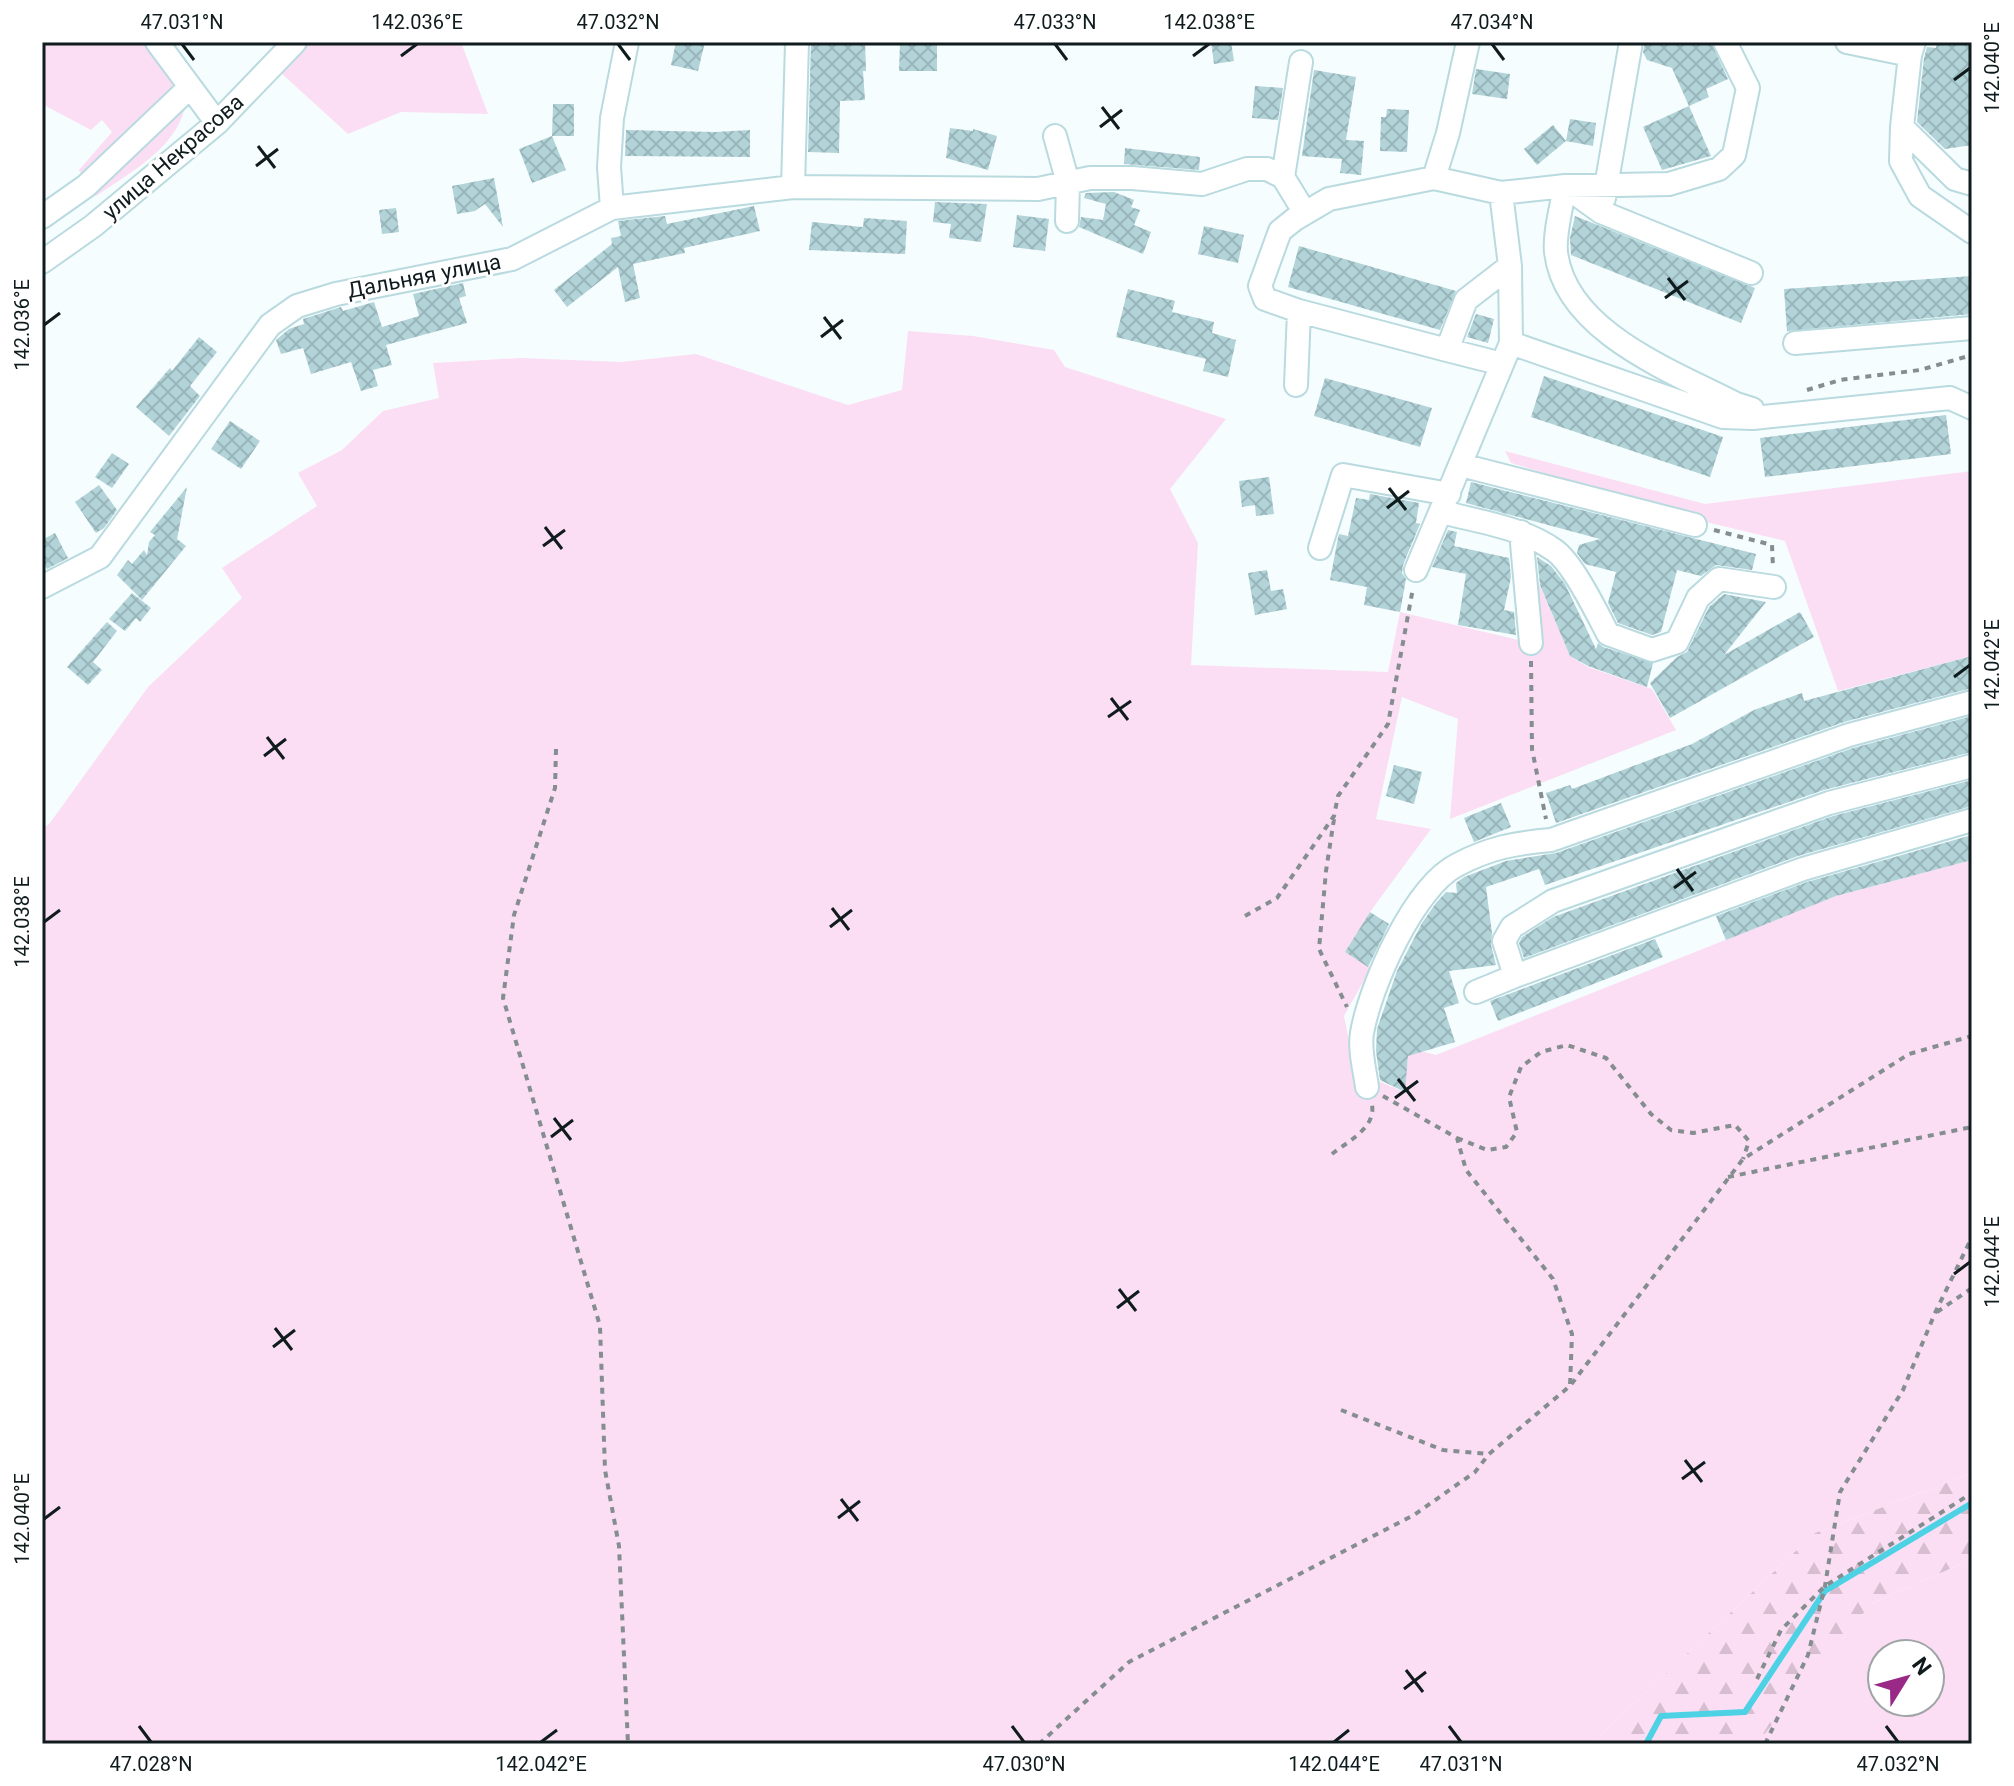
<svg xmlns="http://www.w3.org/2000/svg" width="2014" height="1786" viewBox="0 0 2014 1786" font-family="Roboto,sans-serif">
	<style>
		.grass { fill: #fbdef3; fill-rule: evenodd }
		.forest { fill: url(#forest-firs) }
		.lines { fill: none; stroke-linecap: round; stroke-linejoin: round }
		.stream { stroke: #4cd2e4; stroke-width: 6 }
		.building { fill: url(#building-cross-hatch) }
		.minor-casing { stroke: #b9dadf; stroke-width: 26 }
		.path { stroke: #848d8f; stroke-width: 4; stroke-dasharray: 6 6; stroke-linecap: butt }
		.minor { stroke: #fff; stroke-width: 22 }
		.ticks { fill: none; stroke: #0f1b1d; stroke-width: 3 }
		.labels { text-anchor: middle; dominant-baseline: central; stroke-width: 6; stroke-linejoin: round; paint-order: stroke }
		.street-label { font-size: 22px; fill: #0f1b1d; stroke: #fff }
		.neatline { fill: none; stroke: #0f1b1d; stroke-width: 3 }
		.ticks-label { font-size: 20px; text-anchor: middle; fill: #0f1b1d }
	</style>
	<defs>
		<pattern id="forest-firs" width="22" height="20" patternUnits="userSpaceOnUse" patternTransform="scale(2)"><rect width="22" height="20" fill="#fbdef3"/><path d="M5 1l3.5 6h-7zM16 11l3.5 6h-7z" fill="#d6bed0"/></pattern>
		<pattern id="building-cross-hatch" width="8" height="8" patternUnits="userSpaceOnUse" patternTransform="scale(2)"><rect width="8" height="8" fill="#b2d4d9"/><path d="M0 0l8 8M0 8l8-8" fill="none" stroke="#98b5ba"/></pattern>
	</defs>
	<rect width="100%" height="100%" fill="#f6fdfe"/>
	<!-- grass -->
	<path class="grass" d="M42,42H143L186,100C181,146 131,172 96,196L79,170L112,132L102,120L91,130L42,104Z
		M311,42H461L488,114L401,112L348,134L281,73Z
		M908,331L973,336L1054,350L1065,367L1226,419L1170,489L1198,543L1191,665L1388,672L1400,612L1540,645V612L1529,560L1570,656L1588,667L1652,689L1676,730L1450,819L1458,719L1402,697L1376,819L1431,829L1370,912L1345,952L1371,968L1344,1016L1355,1071L1404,1092L1409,1048L1436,1055L1836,896L1972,860V1473L1815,1533L1591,1744H42V829L50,823L148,687L242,598L222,568L317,506L298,473L342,450L383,411L439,398L433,363L520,358L621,362L696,354L848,405L902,390Z
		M1505,451L1705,504L1972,471V656L1838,691L1785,541L1702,521L1511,463Z
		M1972,1559V1744H1755L1871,1604ZM1882,1654H1930V1702H1882Z"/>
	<!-- forest -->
	<path class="forest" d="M1972,1473V1559L1871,1604L1757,1743L1591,1744L1815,1533Z"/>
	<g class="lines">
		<!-- stream -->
		<path class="stream" d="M1646,1744L1661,1716L1745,1712L1825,1591L1972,1503"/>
	</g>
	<!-- building -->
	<path class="building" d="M676,42H705L698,71L671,65Z
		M811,42H865L866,71H863L865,100L840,101L839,153L808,152Z
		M900,42H937V71H899Z
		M1211,42H1231L1234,61L1214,64Z
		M1645,42H1711L1728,79L1706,89L1709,97L1689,106L1672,68L1647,60L1643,52Z
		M1937,42H1969L1972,66V145L1945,149L1917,122L1924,58L1927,47L1936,48Z
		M1476,69L1510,74L1507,99L1472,94Z
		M1314,70L1356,77L1346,140L1364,141L1361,175L1340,173L1342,159L1302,156Z
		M1255,86L1283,88L1278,120L1252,118Z
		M553,104H574V136H552Z
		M1689,106L1711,156L1662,170L1643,127Z
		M1387,109L1409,110L1407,152L1380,151L1381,117H1386Z
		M1570,119L1596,123L1593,146L1566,141Z
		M1553,125L1566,141L1537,165L1524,149Z
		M950,128L973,131V129L997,136L988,170L946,158Z
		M626,130L715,132L750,130V157L625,156Z
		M552,136L566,170L532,183L519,149Z
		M1125,148L1200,157L1199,170L1124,164Z
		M494,178L503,227L485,204L475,211L457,214L452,186Z
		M1114,192L1134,200L1131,207L1140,210L1134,225L1151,232L1143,254L1079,227L1081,217L1103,220L1106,204L1084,198L1086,193Z
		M935,202L987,204L981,242L949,238L951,224L933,222Z
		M754,206L760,231L684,248L685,253L633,264L640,298L625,302L618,267L567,307L554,290L612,244L611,238L621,236L618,221L665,216L667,224Z
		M396,208L399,232L382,234L379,210Z
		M1017,215L1049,219L1045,251L1013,247Z
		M1575,216L1755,288L1741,323L1571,255L1570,238Z
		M864,218L907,221L905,254L809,250L812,222L863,227Z
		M1204,226L1244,235L1238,263L1198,254Z
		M1299,246L1456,291L1440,330L1288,287Z
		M1972,276V314L1787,331L1784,289Z
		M463,283L466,296L459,298L467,323L386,345L392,365L373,370L378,386L361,391L351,362L311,374L303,348L281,354L276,340L289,329L304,324L303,319L341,307L343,311L374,302L382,327L419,316L413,294Z
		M1128,289L1175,301L1172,312L1214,322L1212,333L1236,340L1228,377L1203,371L1206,359L1116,337Z
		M1476,314L1494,319L1488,343L1467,337Z
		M199,337L217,352L190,386L200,396L169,436L136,407L170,368L172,371Z
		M1544,376L1723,437L1710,477L1531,417Z
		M1325,378L1432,408L1420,447L1314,416Z
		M1946,415L1951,454L1765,477L1760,438Z
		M230,421L260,441L241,469L211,449Z
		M112,453L129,464L112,488L95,477Z
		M1269,477L1274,514L1256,516L1255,505L1242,507L1239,481Z
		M1471,482L1756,554L1752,570L1716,565L1701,576L1677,570L1661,632L1652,635L1618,623L1608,603L1616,572L1585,564L1577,553L1579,545L1600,539L1466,503Z
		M99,485L117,510L104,528L96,533L75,502Z
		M187,487L177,539L186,546L142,600L117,575L128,560L132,564L144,550L147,555L149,542L155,535L150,532Z
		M1370,494L1419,503L1416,523L1420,524L1403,565L1402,573L1406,579L1400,612L1364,605L1367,587L1330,580L1338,538L1339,534L1348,536L1356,498L1369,500Z
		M1448,530L1457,532L1454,546L1509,558L1511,577L1504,610L1514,612L1516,635L1458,625L1466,574L1432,567Z
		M55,533L68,558L47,569L42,560V540Z
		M1537,557L1551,566L1565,584L1596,649L1598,643L1603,647L1653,663L1647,687L1588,666L1570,656L1540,585Z
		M1267,570L1271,591L1283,589L1287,609L1255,615L1248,573Z
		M132,593L151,608L140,622L136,618L125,631L109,619Z
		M1724,594L1766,602L1724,655L1800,612L1814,637L1670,718L1650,683L1677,657L1687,652L1709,607Z
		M107,622L117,631L93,662L102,670L88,685L67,667Z
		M1972,656V688L1844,722L1556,823L1546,793L1570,785L1572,789L1692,744L1754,710L1802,693L1804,701Z
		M1972,716V752L1824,790L1545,885L1539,869L1486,887L1492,933L1491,945L1496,965L1449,971L1459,1003L1444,1008L1455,1042L1408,1056L1405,1092L1380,1080L1376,1051L1377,1029L1397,971L1422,923L1436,903L1446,892L1457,893L1456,883L1464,877L1506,861L1556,853L1853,748Z
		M1394,765L1422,772L1414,804L1386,796Z
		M1972,780V806L1798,856L1524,958L1519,943L1522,937L1553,917L1833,816Z
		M1501,803L1511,827L1474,842L1464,818Z
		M1972,835V860L1836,896L1726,940L1716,916L1807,882Z
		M1370,912L1389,924L1368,967L1345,952Z
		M1655,939L1663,957L1498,1021L1490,1001Z"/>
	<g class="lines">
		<!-- minor casing -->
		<g class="minor-casing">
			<path id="minor" d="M157,42L217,123
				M1847,42L1910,55
				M1914,42L1910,55L1902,127L1901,161L1920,196L1972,232
				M1301,62L1283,177L1305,213
				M1902,127L1955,179L1972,184
				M1055,136L1068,183L1067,221
				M1434,178L1448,133L1468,42
				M793,187L797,42
				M1501,193L1510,266L1466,300L1447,350L1299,311L1265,299L1260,286L1280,231L1295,219L1329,199L1434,178L1501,193L1565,186L1669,184L1719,169L1734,155L1748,88L1725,42
				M1604,198L1631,42
				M612,208L609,167L612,118L627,42
				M42,217L86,186L190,87
				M42,262L93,226L217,123L295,42
				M1751,273L1601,212L1565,186C1562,205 1554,234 1556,252C1565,332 1674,372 1736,404L1752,409L1753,418
				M1511,343L1723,417L1753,418L1950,398L1972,408
				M1795,343L1972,328
				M1447,350L1502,364
				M1296,385L1299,311
				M1461,465L1695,525
				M1442,512C1480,522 1521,527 1554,550C1573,563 1597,613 1608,634L1652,650L1677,642L1698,598L1719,579L1774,587
				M1521,532L1531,643
				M1320,548L1343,475L1449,494
				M1416,570L1511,343L1510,266
				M42,587L100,557L270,325L297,306L336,294L512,259L612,208L793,187L1038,189L1090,178H1132L1202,184L1247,169H1267L1283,177
				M1515,976L1803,869L1972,820
				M1476,992L1515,976L1504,941L1512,927L1553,901L1829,803L1972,766
				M1367,1087C1365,1071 1359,1049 1362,1033C1370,986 1414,887 1457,865C1489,848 1515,843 1551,840L1849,735L1972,702"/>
		</g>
		<!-- path -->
		<path class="path" d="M1807,390L1840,380L1920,370L1972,355
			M1714,530L1772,545L1773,568
			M1531,661L1532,749L1546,819
			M556,749L555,788L514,915L503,998L600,1326L605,1470L619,1546L628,1744
			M1334,819L1326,871L1319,949L1347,1007
			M1245,916L1277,898L1334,816L1338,796L1388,724L1413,588
			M1383,1096L1457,1138L1466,1170L1553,1279L1572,1334L1570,1386
			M1457,1138L1487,1150L1506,1147L1517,1132L1509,1097L1521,1067L1541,1052L1567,1045L1606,1058L1651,1114L1671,1130L1693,1133L1735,1125L1749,1141L1743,1159
			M1332,1154C1347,1142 1376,1128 1372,1105
			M1728,1177L1972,1127
			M1937,1312L1972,1288
			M1341,1410L1443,1450L1489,1454
			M1757,1679L1781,1630L1825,1586L1972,1493
			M1039,1744L1129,1662L1414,1515L1475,1472L1489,1454L1570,1386L1743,1159L1909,1054L1972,1036
			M1765,1744L1808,1655L1825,1586L1840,1492L1903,1390L1935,1313L1972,1237"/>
		<!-- minor -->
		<use href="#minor" class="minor"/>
	</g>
	<!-- ticks -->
	<path class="ticks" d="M182,44L194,60M618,44L630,60M1055,44L1067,60M1492,44L1504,60M401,56L417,44M1193,56L1209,44M1954,80L1970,68M1102,107L1119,129M1100,127L1122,110M258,146L275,168M256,166L278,149M1668,278L1685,300M1665,298L1688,281M824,317L841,339M44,325L60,313M821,337L843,320M1389,488L1406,510M1387,508L1409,491M545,527L562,549M543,546L565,530M1954,677L1970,665M1111,698L1128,720M1108,717L1131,701M267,737L284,759M264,756L286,739M1677,869L1693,891M1674,888L1696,872M832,908L849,930M44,922L60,910M830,927L852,910M1398,1079L1415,1101M1395,1098L1418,1081M554,1118L571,1140M551,1137L573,1120M1954,1274L1970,1262M1119,1289L1136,1311M1117,1308L1139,1291M275,1328L292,1350M273,1347L295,1330M1685,1460L1702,1482M1682,1479L1705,1462M841,1499L858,1521M838,1518L860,1501M44,1519L60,1507M1406,1670L1423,1692M1404,1689L1426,1672M139,1726L151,1742M1012,1726L1024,1742M1449,1726L1461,1742M1886,1726L1898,1742M541,1742L557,1730M1334,1742L1349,1730"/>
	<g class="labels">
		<!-- street labels -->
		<g class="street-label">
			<text transform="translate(173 157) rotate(-41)">улица Некрасова</text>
			<text transform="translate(424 276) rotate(-11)">Дальняя улица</text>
		</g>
	</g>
	<!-- border -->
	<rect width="2014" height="1786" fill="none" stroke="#ffffff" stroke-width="88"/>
	<!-- north arrow -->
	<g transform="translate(1906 1678) rotate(53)"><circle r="38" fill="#ffffff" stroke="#9fa4a5" stroke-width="2"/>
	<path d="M0-6L14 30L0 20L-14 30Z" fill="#992887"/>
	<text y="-12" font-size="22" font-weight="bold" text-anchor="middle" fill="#0f1b1d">N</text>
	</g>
	<rect x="44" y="44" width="1926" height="1698" class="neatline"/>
	<g class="ticks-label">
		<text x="182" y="29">47.031°N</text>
		<text x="417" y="29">142.036°E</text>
		<text x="618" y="29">47.032°N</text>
		<text x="1055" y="29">47.033°N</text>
		<text x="1209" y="29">142.038°E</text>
		<text x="1492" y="29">47.034°N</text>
		<text transform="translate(1992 68) rotate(-90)" y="7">142.040°E</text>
		<text transform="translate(22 325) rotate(-90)" y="7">142.036°E</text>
		<text transform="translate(1992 665) rotate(-90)" y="7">142.042°E</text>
		<text transform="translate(22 922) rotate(-90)" y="7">142.038°E</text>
		<text transform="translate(1992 1262) rotate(-90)" y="7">142.044°E</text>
		<text transform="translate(22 1519) rotate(-90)" y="7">142.040°E</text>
		<text x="151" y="1771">47.028°N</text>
		<text x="541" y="1771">142.042°E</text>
		<text x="1024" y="1771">47.030°N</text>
		<text x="1334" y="1771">142.044°E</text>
		<text x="1461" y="1771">47.031°N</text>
		<text x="1898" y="1771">47.032°N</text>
	</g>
</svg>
